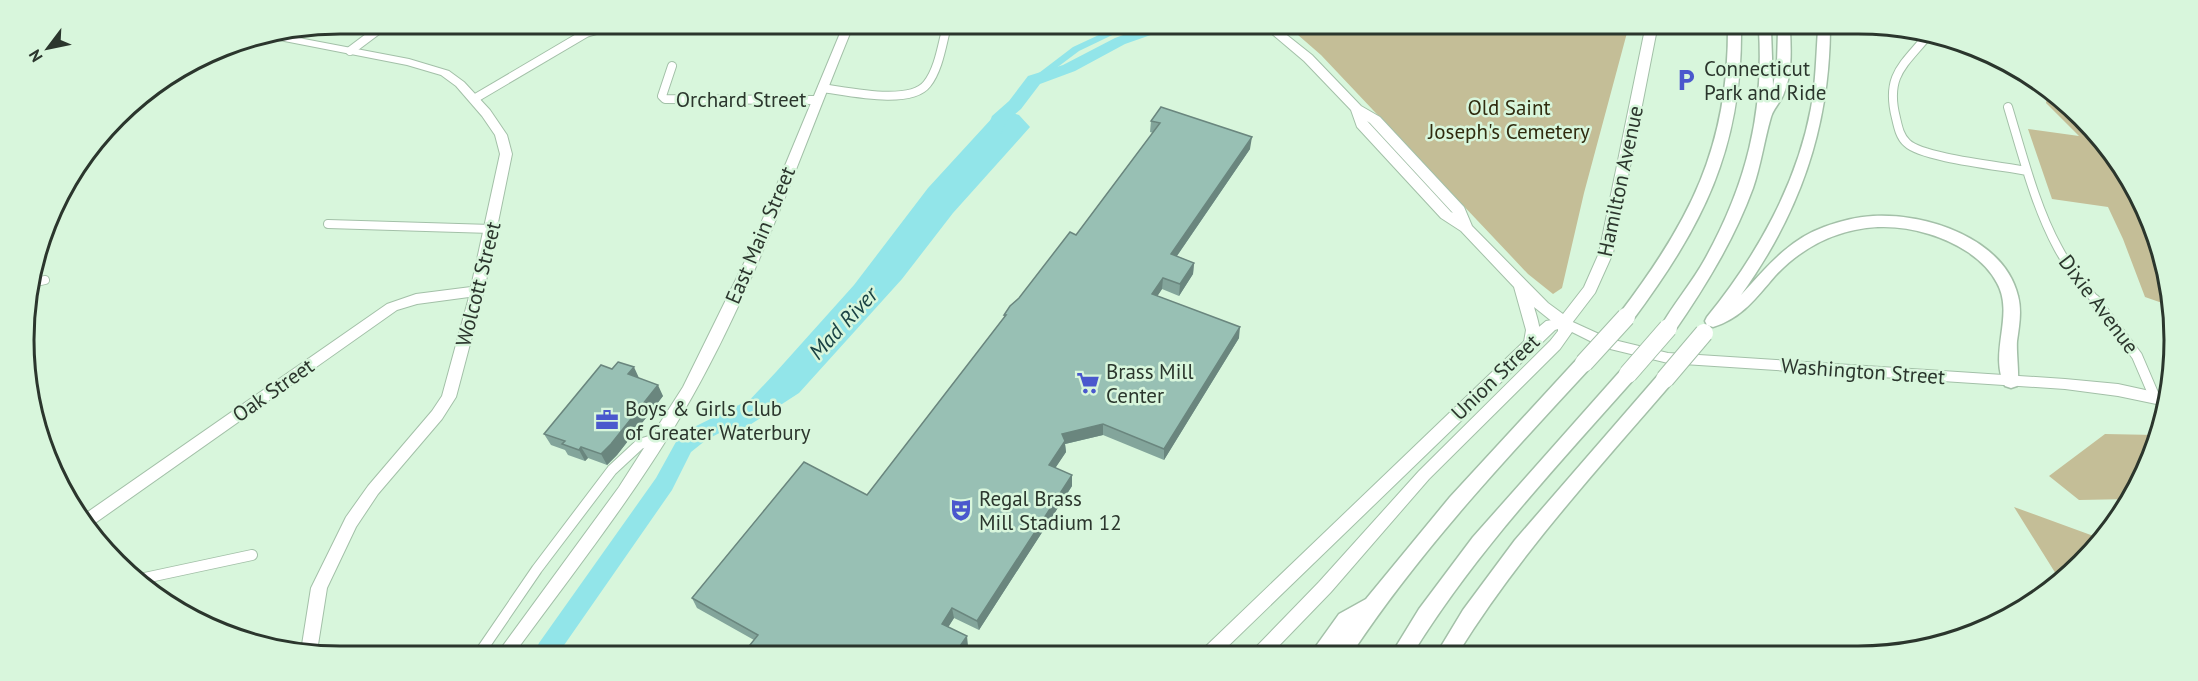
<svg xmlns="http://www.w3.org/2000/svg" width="2198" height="681" viewBox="0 0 2198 681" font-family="'PT Sans',sans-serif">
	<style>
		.green { fill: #c4be97 }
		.water { fill: #92e5e9 }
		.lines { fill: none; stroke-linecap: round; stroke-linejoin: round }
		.canal { fill: #92e5e9; fill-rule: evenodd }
		.river { fill: #92e5e9; fill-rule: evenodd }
		.street-far1-casing { stroke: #a3c0a8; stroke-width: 10 }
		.street-casing { stroke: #a3c0a8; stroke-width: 12 }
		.secondary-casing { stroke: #a3c0a8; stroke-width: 2 }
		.primary-casing { stroke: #a3c0a8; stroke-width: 2 }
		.highway-casing { stroke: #a3c0a8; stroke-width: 3 }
		.street-far1 { stroke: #fff; stroke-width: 8 }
		.street { stroke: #fff; stroke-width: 10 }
		.secondary { fill: #fff; fill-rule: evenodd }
		.primary { fill: #fff; fill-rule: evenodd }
		.highway { fill: #fff; fill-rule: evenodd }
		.highway-bridge-casing { stroke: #a3c0a8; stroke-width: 20; stroke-linecap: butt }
		.highway-bridge { stroke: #fff; stroke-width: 18 }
		.wall { fill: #83a59b }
		.shaded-wall { fill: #6a867e }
		.building { fill: #98c0b4; stroke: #6a867e; stroke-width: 1.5 }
		.labels { text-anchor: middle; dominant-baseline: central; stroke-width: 5; stroke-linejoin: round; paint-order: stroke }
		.poi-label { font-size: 21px; fill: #2b362d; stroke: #d8f6dc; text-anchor: start }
		.street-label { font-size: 21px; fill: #2b362d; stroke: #d8f6dc }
		.park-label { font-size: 21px; fill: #302b0f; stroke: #d8f6dc }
		.water-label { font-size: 22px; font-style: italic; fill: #1a4244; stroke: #d8f6dc }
		.rim { fill: none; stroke: #2b362d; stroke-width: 3 }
	</style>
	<rect width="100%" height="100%" fill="#d8f6dc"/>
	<!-- green -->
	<path class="green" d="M1290,28L1628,29L1584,193L1562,288L1553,294L1528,274L1321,55Z
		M2048,92L2121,165L2168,279V305L2145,297L2123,239L2108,207L2052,199L2028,129L2079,136L2046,103Z
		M2105,434L2156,435L2131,499L2079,500L2049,476Z
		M2014,507L2099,538L2066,578L2061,582Z"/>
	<!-- water -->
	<path class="water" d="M1008,111L1019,115L1030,127L953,213L902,279L799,393L731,437L730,425L725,417L744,406L776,372L854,285L928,188L994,116Z"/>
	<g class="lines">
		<!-- canal -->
		<path class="canal" d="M1116,27H1129L1079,51L1039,81L1036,82L1031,79L1073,47Z"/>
		<!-- river -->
		<path class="river" d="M1145,27H1168L1165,30L1125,44L1075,71L1040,84L1021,109L1006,122L1000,136H988L986,132L992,116L1009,101L1028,76L1063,65L1115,38Z
			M749,400L756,402L759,408L756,414L706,440L691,452L672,490L560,651H535L539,643L656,478L677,440L692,428Z"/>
		<!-- street-far1 casing -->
		<g class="street-far1-casing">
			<path id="street-far1" d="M1929,34C1904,65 1885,75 1896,118C1898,127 1900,137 1907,143C1922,158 2002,166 2027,171
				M350,51L386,24
				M672,66L662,96L665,99L817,100
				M822,88C846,91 910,106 927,84C939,69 942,44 947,26
				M474,99L586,33L603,28L847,29
				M2008,107C2022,153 2035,206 2058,248C2068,267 2082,284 2096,301
				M328,224L491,229
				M32,283L45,280"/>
		</g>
		<!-- street casing -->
		<g class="street-casing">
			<path id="street" d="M2095,300L2137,356L2155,398
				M140,579L252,555
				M481,651L537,569L612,470L640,444L659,438"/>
		</g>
		<!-- secondary casing -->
		<g class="secondary-casing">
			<path id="secondary" d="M843,26H853C802,150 758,280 692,397C641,487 577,568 516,651H499L619,487L683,387L747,257Z
				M283,35L409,59L449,71L464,82L490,110L507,135L512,154L484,291L456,397L442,419L378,494L356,527L327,588L317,651H301L311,588L346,517L368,486L432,411L442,396L469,297L417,304L397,310L88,528L79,518L387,304L416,294L471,287L500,154L495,135L482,116L456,86L441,75L407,65L269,38Z
				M1564,318L1610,339L1668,353L2065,379L2118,384L2168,395L2166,406L2118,396L2065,389L1668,363L1602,347L1572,332L1560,349L1429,479L1331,592L1272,653H1253L1255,648L1319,582L1419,471L1550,341L1558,331V329L1555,330L1221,653H1202L1204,648L1540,326L1546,321Z"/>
		</g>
		<!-- primary casing -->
		<g class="primary-casing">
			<path id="primary" d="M1265,28H1278L1312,55L1361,106L1380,117L1464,207L1472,226L1548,303L1563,314L1584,287L1599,253L1645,29H1657L1613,253L1595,293L1569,327H1559L1534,307C1538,321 1543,333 1537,346H1527L1524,342L1526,330L1514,287L1461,231L1441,218L1357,127L1351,110L1304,61ZM1367,121L1370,123L1453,213L1451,212Z"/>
		</g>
		<!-- highway casing -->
		<g class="highway-casing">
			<path id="highway" d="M1728,29H1741C1742,150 1702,227 1632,321H1620L1618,317L1620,313C1690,221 1728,147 1728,29Z
				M1759,30H1771L1773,86L1777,63L1778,30H1790C1791,51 1792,74 1784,93C1781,102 1773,109 1771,117C1764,141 1761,165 1753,188C1734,240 1705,287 1674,332L1668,334L1662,332L1660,328C1673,304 1692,283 1705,259C1746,185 1764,114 1759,30Z
				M1818,30H1830C1829,130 1799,214 1741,295C1766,268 1788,240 1824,227C1840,221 1856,217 1873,216C1926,213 2004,238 2018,296C2022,311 2019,327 2017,341C2016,352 2020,380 2017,386L2011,388L2005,386C1988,353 2015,315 1997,283C1984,258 1955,242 1929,234C1872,216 1815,233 1775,276C1756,298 1742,318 1713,327L1707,325L1705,321L1707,317C1756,257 1797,184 1811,108C1816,82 1816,56 1818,30Z
				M1584,356L1590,358L1592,363L1590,368C1506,459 1421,549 1352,653H1311L1339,614L1366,599L1450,497L1578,358Z
				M1628,367L1634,369L1636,374L1634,379C1556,467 1475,553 1413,653H1392L1419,609L1473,537L1622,369Z
				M1665,372L1671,374L1673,379L1671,384C1596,471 1519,555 1458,653H1437L1463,610L1515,540L1659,374Z"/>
		</g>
		<!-- street-far1 -->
		<use href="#street-far1" class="street-far1"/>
		<!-- street -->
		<use href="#street" class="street"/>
		<!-- secondary -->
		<use href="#secondary" class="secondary"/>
		<!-- primary -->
		<use href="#primary" class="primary"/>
		<!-- highway -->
		<use href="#highway" class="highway"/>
		<!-- highway-bridge casing -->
		<g class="highway-bridge-casing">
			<path id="highway-bridge" d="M1584,363L1626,317
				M1628,374L1668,328
				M1665,379L1704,333"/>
		</g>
		<!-- highway-bridge -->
		<use href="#highway-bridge" class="highway-bridge"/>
	</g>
	<!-- wall -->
	<path class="wall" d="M1151,121L1250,149L1177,256L1194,263L1193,274L1179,296L1162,289L1157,296L1239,338L1164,460L1103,435L1065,444L1066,452L1055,468L1072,486L979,630L954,618L948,627L968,646L964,652H747L746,650L754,640L697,608L692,598L867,495L1004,318V315L1076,235L1153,133L1150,132Z
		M639,378L663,396L617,455L607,465L588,458L585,461L568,455L565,450L551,445L544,434Z"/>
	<!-- shaded-wall -->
	<path class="shaded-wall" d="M1252,137L1250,149L1170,266L1171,254Z
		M1194,263L1193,274L1179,296L1180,284Z
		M1163,278L1162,289L1151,306L1152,294Z
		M1240,327L1239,338L1164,460V449Z
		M634,367L639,378L628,374Z
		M658,385L663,396L617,455L607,465L601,454Z
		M1103,424V435L1065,444L1066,452L1050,476L1049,465L1062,434Z
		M581,447L588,458L585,461L579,450Z
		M1072,475V486L979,630L977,621Z
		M952,608L954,618L944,634L942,624Z
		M967,636L968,646L964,652H956Z"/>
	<!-- building -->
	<path class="building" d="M1161,107L1252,137L1171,254L1194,263L1180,284L1163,278L1152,294L1240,327L1164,449L1103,424L1062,434L1065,441L1049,465L1072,475L977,621L952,608L942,624L967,636L956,652H750L746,650L758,635L692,598L804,462L867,495L1006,315H1004L1010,306L1019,298L1070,232L1076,235L1160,123L1151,121Z
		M618,362L634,367L628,374L658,385L611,444L601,454L581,447L579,450L562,444L565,441L544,434L601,365L612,369Z"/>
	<!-- icons -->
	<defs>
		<g id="parking-bare" transform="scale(1.8)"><path d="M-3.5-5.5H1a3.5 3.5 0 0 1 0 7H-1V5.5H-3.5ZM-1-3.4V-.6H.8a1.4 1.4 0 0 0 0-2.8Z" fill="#4a58cd" stroke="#d8f6dc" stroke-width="2.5" paint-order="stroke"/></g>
		<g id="supermarket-bare" transform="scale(1.8)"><path d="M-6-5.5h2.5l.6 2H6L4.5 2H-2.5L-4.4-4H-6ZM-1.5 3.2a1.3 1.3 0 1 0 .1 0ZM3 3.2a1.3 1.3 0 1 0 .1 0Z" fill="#4a58cd" stroke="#d8f6dc" stroke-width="2.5" paint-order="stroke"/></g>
		<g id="office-bare" transform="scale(1.8)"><path d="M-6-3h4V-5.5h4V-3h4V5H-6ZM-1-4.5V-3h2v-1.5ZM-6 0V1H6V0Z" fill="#4a58cd" stroke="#d8f6dc" stroke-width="2.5" paint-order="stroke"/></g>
		<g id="theatre-bare" transform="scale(1.8)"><path d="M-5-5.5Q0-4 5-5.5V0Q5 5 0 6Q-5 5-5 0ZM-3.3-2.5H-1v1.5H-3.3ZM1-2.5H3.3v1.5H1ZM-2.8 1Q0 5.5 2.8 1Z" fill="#4a58cd" stroke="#d8f6dc" stroke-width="2.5" paint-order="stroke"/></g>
	</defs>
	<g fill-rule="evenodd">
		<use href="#parking-bare" x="1686" y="80"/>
		<use href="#supermarket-bare" x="1088" y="383"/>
		<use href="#office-bare" x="607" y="420"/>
		<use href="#theatre-bare" x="961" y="510"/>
	</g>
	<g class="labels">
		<!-- poi labels -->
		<g class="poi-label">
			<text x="1704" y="68">Connecticut<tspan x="1704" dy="24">Park and Ride</tspan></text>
			<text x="1106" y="371">Brass Mill<tspan x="1106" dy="24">Center</tspan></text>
			<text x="625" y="408">Boys &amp; Girls Club<tspan x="625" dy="24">of Greater Waterbury</tspan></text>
			<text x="979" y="498">Regal Brass<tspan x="979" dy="24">Mill Stadium 12</tspan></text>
		</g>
		<!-- street labels -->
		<g class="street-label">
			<text x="741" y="99">Orchard Street</text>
			<text transform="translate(1620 181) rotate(-78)">Hamilton Avenue</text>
			<text transform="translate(760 235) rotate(-67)">East Main Street</text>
			<text transform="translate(478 284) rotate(-76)">Wolcott Street</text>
			<text transform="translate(2099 304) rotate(53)">Dixie Avenue</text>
			<text transform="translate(1863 371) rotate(4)">Washington Street</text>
			<text transform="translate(1495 377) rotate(-44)">Union Street</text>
			<text transform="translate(273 390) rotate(-35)">Oak Street</text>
		</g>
		<!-- park labels -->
		<g class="park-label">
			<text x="1509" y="107">Old Saint<tspan x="1509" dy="24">Joseph's Cemetery</tspan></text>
		</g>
		<!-- water labels -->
		<g class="water-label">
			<text transform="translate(843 323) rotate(-47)">Mad River</text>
		</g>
	</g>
	<!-- crop -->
	<path d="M0 0H2198V681H0ZM340 34H1858A306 306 0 0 1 2164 340V340A306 306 0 0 1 1858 646H340A306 306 0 0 1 34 340V340A306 306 0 0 1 340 34Z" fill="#d8f6dc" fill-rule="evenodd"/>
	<path class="rim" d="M340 34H1858A306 306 0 0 1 2164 340V340A306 306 0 0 1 1858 646H340A306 306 0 0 1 34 340V340A306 306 0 0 1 340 34Z"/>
	<!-- north arrow -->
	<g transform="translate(48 48) rotate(238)" stroke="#d8f6dc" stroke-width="4.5" paint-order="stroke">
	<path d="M0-4.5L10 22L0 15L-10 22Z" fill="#2b362d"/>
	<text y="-9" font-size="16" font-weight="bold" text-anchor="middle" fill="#2b362d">N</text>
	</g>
</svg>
